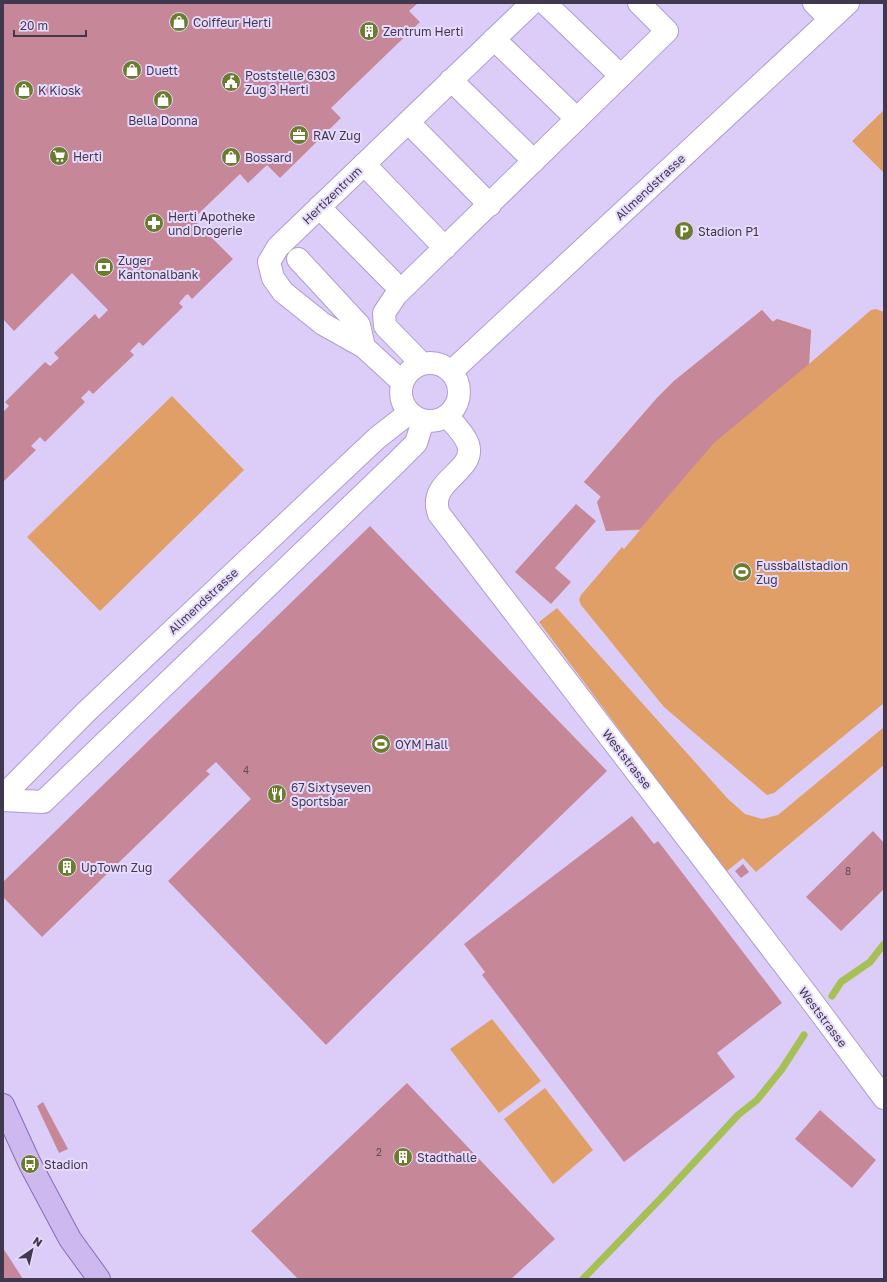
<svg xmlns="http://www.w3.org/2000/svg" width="887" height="1282" viewBox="0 0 887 1282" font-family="'Golos Text',sans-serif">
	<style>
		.green { fill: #df9f66 }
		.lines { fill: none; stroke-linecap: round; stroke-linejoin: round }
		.stream { stroke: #a5c055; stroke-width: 7 }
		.building { fill: #c68899 }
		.minor-casing { stroke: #b09cd1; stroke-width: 24 }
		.major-casing { stroke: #886cb1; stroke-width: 24 }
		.minor { stroke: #fff; stroke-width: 22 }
		.major { stroke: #ceb8f0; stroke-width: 22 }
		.labels { text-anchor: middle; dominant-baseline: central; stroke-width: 4; stroke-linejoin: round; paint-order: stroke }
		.number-label { font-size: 10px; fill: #624c61 }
		.poi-label { font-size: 12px; fill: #40384e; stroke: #e7dbfd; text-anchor: start }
		.street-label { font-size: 12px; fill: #40384e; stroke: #e7dbfd }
	</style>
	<rect width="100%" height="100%" fill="#dcccf8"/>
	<!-- green -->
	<path class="green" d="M884,110V173L852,141Z
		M876,309L884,312V703L774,793L767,795L664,707L581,605L579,600L581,595L622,547L624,549L640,530L606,531L597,502L601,496L584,482L657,398L674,381L762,310L772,322L777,319L811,330L809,364L871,310Z
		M172,396L244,470L100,611L27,537Z
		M557,608L728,799L745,814L762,819L778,815L884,727V765L756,872L743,858L726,872L539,622Z
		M492,1019L541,1081L499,1113L450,1049Z
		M545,1088L593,1150L553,1184L504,1119Z"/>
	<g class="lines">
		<!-- stream -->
		<path class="stream" d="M832,996L841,982L870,962L884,944
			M583,1279L663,1196L738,1115L757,1100L782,1069L804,1035"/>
	</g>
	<!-- building -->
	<path class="building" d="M3,3H418L409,11L420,22L331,108L341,118L280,178L267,165L248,183L240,174L193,219L233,259L192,299L188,294L185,296L179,303L183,307L143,346L139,342L130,351L134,355L93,394L89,390L81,398L85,402L45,442L40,437L31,446L36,450L3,482V412L9,406L5,402L45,362L50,366L59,358L54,353L95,314L99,319L108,310L72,273L14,331L3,319Z
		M762,310L773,322L777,319L811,330L809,364L714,443L640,529L606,531L597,502L601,497L584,482L657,398L674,381Z
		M576,504L596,521L555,568L571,582L551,604L515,572Z
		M370,526L607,771L410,962L326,1045L168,881L251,799L216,762L206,771L210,774L42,937L3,897V882Z
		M632,816L654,844L658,841L782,1003L717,1053L735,1077L624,1162L482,975L485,972L464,944Z
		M873,831L884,843V889L841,931L806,897Z
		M743,864L749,872L741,878L735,871Z
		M407,1083L555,1239L511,1279H298L251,1231Z
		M43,1102L68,1149L59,1153L37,1106Z
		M820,1110L876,1160L852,1188L795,1139Z
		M3,1248L12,1262L23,1279H3Z"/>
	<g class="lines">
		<!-- minor casing -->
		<g class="minor-casing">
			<path id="minor" d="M545,3L621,76
				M814,3L830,19
				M494,39L577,119
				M451,80L534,161
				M408,122L490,205
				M364,164L445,248
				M319,207L391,280
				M298,259L359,325L364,347
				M401 392a29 29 0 1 1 58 0a29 29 0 1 1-58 0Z
				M422,364L385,326L384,313L396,295L667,31L639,3
				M452,371L848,3
				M402,382L364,347L323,324L283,292L273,278L269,262L278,247L532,3
				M447,416C454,424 464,433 468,444C477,472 426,480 439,514L808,996L884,1098
				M3,796L86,712L377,438L409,413
				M3,800L43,802L397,462L416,443L423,421"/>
		</g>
		<!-- major casing -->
		<g class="major-casing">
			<path id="major" d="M3,1105L30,1164L70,1239L99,1279"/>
		</g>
		<!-- minor -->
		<use href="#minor" class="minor"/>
		<!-- major -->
		<use href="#major" class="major"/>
	</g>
	<!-- icons -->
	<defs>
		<g id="shop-disc" transform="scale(1)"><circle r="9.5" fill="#6a7d2d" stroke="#e7dbfd"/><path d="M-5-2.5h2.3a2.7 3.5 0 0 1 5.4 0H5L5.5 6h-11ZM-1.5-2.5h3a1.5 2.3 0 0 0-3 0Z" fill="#fff"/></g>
		<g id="building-disc" transform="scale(1)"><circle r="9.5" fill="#6a7d2d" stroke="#e7dbfd"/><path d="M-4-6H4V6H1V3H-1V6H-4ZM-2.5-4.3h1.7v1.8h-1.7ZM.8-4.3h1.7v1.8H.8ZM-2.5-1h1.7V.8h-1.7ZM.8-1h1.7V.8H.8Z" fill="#fff"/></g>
		<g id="civic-disc" transform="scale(1)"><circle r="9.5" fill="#6a7d2d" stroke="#e7dbfd"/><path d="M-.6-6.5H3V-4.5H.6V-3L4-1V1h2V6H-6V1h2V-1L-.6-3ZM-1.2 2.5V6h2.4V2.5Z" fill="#fff"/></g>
		<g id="office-disc" transform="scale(1)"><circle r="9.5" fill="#6a7d2d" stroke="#e7dbfd"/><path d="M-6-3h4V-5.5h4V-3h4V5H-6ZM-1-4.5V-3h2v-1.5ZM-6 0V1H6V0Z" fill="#fff"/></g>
		<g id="supermarket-disc" transform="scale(1)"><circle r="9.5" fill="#6a7d2d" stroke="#e7dbfd"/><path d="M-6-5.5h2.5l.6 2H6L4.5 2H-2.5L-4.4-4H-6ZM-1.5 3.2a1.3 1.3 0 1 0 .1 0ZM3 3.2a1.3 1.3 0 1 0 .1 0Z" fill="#fff"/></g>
		<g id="pharmacy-disc" transform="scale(1)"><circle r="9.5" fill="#6a7d2d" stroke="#e7dbfd"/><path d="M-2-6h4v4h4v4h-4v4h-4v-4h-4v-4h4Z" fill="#fff"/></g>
		<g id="parking-disc" transform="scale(1)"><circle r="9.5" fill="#6a7d2d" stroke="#e7dbfd"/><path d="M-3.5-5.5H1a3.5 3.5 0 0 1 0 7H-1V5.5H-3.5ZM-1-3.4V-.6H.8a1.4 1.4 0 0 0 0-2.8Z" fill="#fff"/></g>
		<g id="bank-disc" transform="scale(1)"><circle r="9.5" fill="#6a7d2d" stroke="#e7dbfd"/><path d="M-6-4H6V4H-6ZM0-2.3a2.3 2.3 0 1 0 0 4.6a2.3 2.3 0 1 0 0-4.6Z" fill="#fff"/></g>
		<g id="stadium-disc" transform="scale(1)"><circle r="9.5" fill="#6a7d2d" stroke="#e7dbfd"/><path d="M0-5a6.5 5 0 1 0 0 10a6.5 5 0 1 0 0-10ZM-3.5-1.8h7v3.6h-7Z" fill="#fff"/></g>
		<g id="restaurant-disc" transform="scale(1)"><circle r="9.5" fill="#6a7d2d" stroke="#e7dbfd"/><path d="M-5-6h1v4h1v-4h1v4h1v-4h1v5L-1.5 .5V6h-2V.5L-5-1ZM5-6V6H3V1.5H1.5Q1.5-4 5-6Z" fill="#fff"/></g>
		<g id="bus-disc" transform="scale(1)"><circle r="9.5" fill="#6a7d2d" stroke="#e7dbfd"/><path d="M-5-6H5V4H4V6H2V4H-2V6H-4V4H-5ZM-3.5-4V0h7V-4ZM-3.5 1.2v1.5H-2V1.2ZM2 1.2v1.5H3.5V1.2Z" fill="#fff"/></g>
	</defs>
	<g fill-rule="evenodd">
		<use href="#shop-disc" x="179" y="22"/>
		<use href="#building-disc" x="369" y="31"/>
		<use href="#shop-disc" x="132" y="70"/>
		<use href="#civic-disc" x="231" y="82"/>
		<use href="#shop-disc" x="24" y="90"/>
		<use href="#shop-disc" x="163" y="100"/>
		<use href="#office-disc" x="299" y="135"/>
		<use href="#supermarket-disc" x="59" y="156"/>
		<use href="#shop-disc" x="231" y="157"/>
		<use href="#pharmacy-disc" x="154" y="223"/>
		<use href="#parking-disc" x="684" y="231"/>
		<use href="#bank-disc" x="104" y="267"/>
		<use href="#stadium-disc" x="742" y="572"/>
		<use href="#stadium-disc" x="381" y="744"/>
		<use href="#restaurant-disc" x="277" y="794"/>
		<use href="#building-disc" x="67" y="867"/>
		<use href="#building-disc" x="403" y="1157"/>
		<use href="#bus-disc" x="30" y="1164"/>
	</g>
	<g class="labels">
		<!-- number labels -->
		<g class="number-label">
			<text x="246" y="770">4</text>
			<text x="848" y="871">8</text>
			<text x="379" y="1152">2</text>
		</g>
		<!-- poi labels -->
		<g class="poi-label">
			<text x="193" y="22">Coiffeur Herti</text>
			<text x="383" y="31">Zentrum Herti</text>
			<text x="146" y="70">Duett</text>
			<text x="245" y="75">Poststelle 6303<tspan x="245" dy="14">Zug 3 Herti</tspan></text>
			<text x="38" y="90">K Kiosk</text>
			<text x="163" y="120" text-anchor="middle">Bella Donna</text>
			<text x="313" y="135">RAV Zug</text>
			<text x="73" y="156">Herti</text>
			<text x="245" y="157">Bossard</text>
			<text x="168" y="216">Herti Apotheke<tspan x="168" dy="14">und Drogerie</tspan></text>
			<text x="698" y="231">Stadion P1</text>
			<text x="118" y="260">Zuger<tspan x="118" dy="14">Kantonalbank</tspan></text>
			<text x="756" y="565">Fussballstadion<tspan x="756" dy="14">Zug</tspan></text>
			<text x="395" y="744">OYM Hall</text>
			<text x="291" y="787">67 Sixtyseven<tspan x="291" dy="14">Sportsbar</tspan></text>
			<text x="81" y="867">UpTown Zug</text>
			<text x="417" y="1157">Stadthalle</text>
			<text x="44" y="1164">Stadion</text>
		</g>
		<!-- street labels -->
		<g class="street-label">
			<text transform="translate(650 187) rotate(-43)">Allmendstrasse</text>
			<text transform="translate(332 195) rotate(-44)">Hertizentrum</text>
			<text transform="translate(203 601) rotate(-43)">Allmendstrasse</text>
			<text transform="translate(627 759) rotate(52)">Weststrasse</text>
			<text transform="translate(823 1017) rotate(53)">Weststrasse</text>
		</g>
	</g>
	<!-- border -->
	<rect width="887" height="1282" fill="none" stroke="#40384e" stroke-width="8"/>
	<!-- north arrow -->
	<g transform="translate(32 1250) rotate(34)" stroke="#e7dbfd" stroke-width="3" paint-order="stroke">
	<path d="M0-3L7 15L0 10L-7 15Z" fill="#40384e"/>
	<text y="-6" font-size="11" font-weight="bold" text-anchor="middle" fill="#40384e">N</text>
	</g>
	<!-- scale -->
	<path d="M14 30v6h72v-6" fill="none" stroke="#40384e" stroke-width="2"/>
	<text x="20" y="30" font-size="12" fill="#40384e" stroke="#e7dbfd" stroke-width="3" paint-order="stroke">20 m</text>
</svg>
